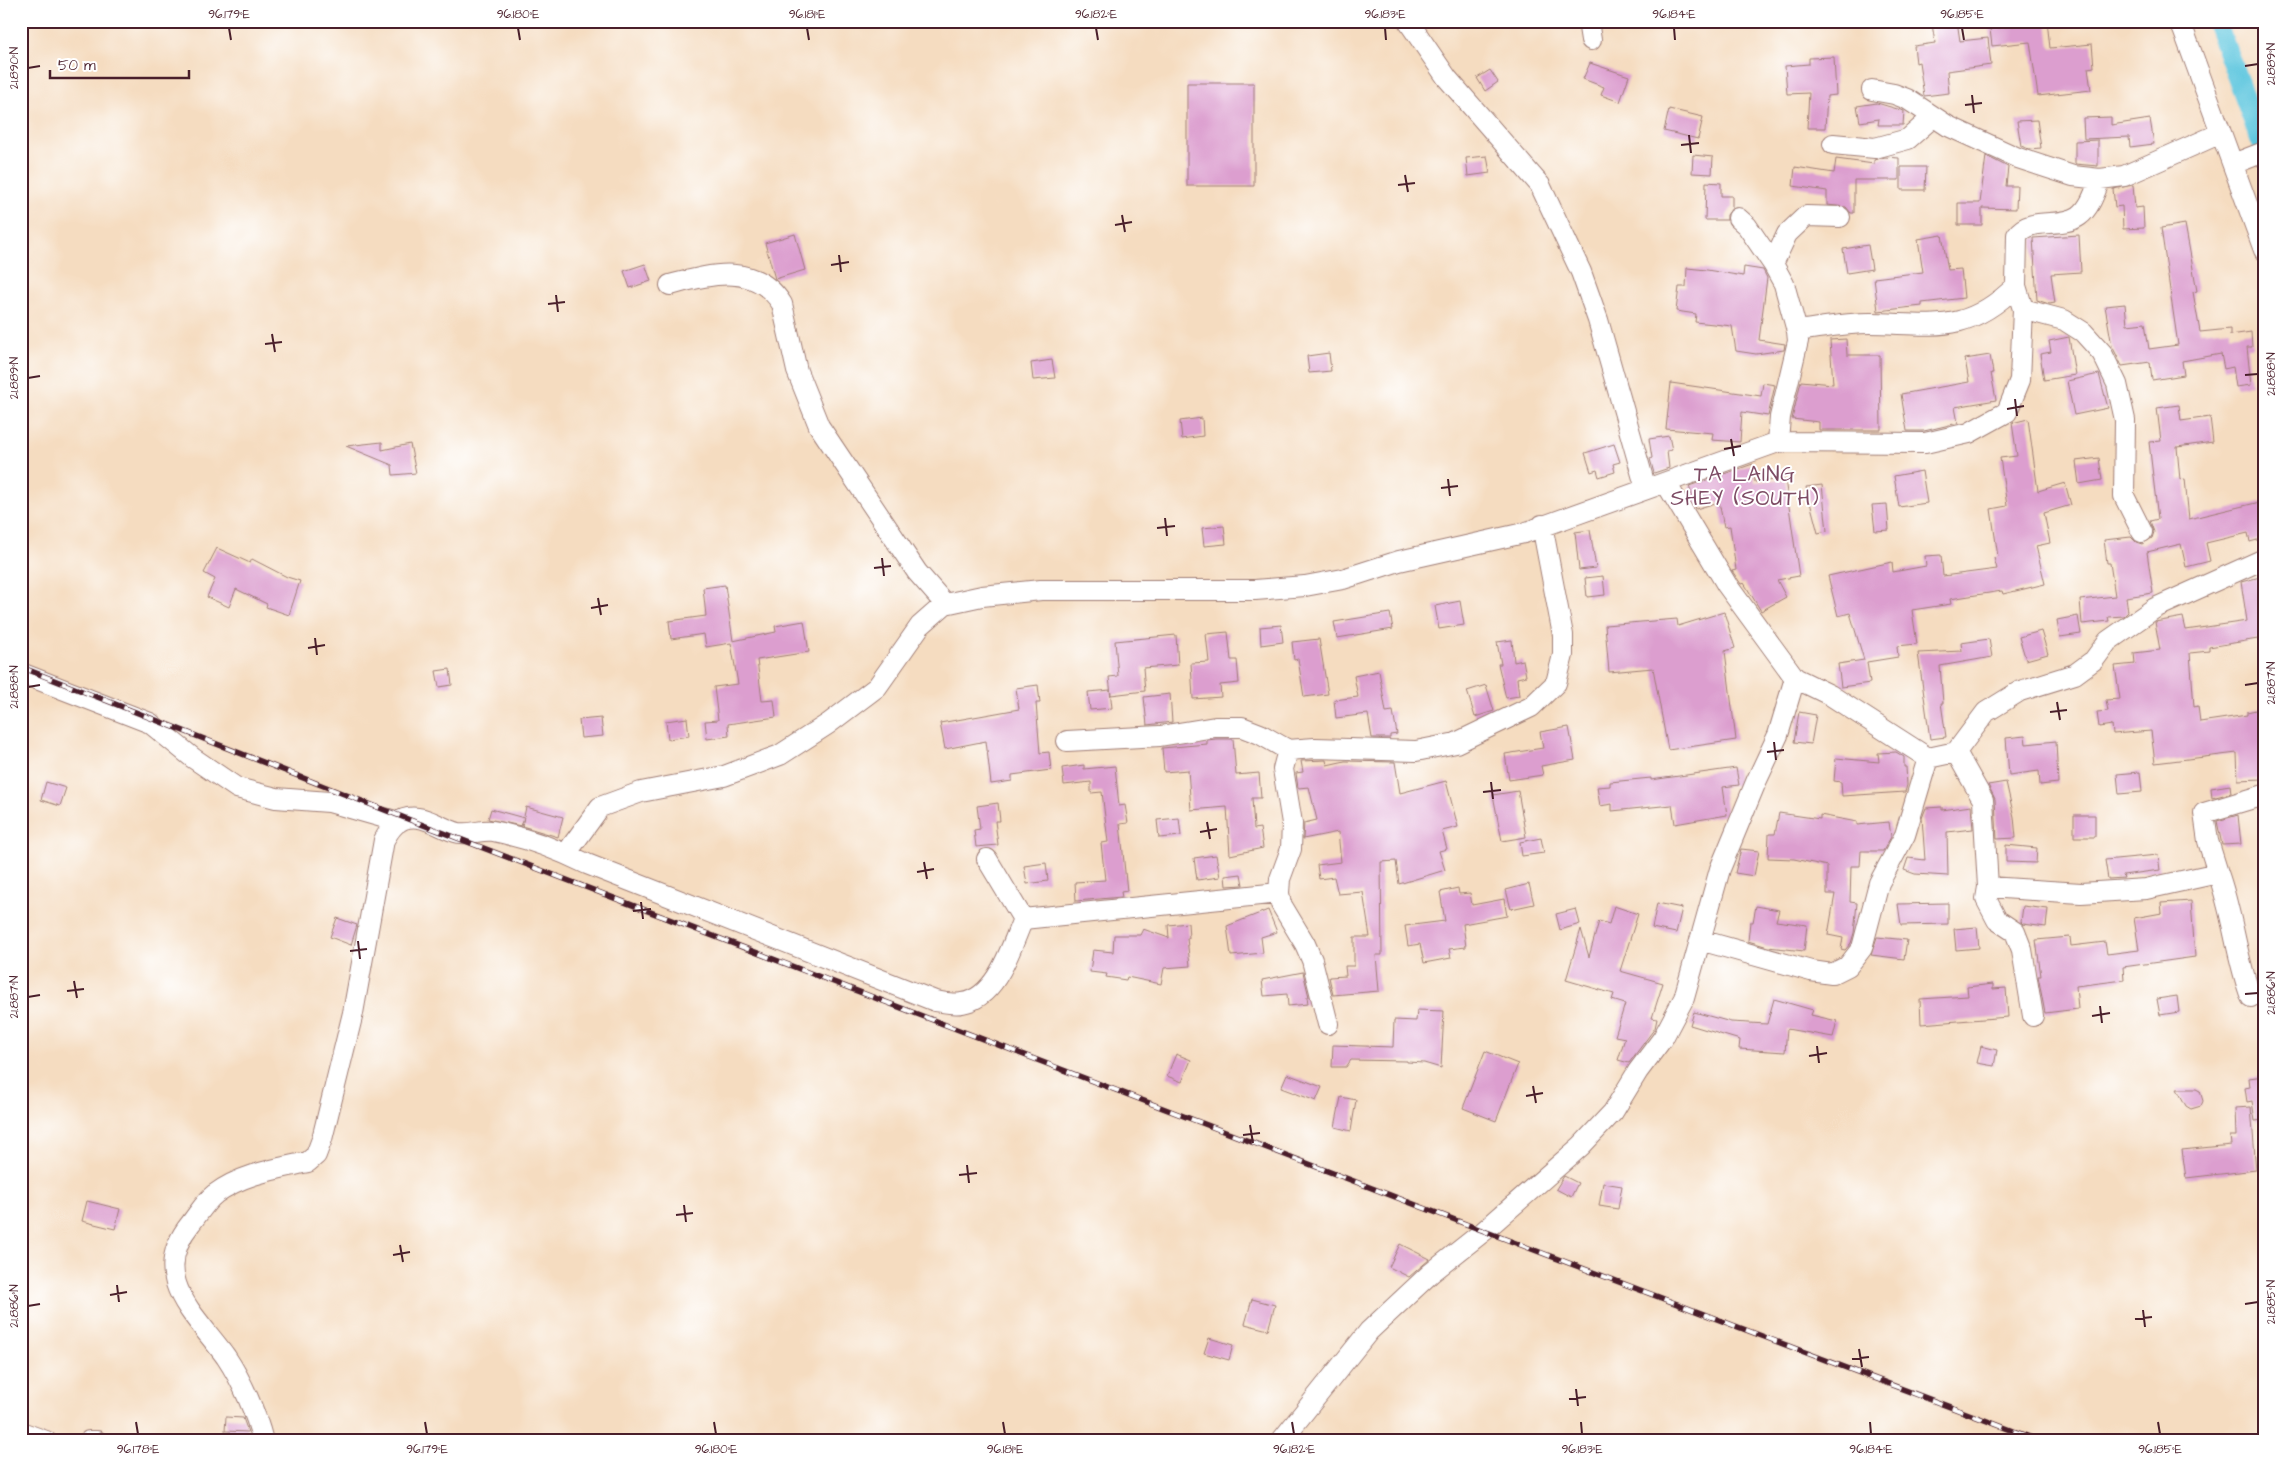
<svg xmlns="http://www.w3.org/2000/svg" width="2285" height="1462" viewBox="0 0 2285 1462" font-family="'Architects Daughter',sans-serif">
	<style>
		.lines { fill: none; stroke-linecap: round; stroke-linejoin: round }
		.canal { stroke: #61c7df; stroke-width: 20 }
		.building { fill: #dc9ecf }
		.street-casing { stroke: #a07e76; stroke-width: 22 }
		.street { stroke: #fff; stroke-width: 20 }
		.rail-casing { stroke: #4a1f2b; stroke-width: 5.5 }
		.rail { stroke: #fff; stroke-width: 4; stroke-dasharray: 11; stroke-linecap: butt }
		.ticks { fill: none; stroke: #4a1f2b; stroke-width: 2 }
		.labels { text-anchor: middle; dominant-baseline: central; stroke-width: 4; stroke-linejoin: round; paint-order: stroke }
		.quarter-label { font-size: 21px; letter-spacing: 1px; fill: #7d4b64; stroke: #fff }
		.neatline { fill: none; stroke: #4a1f2b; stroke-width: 2 }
		.ticks-label { font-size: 12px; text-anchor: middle; fill: #4a1f2b }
	</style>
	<rect width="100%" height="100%" fill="#fff"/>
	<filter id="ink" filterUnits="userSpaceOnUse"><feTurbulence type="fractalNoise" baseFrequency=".02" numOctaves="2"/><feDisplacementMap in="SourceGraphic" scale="10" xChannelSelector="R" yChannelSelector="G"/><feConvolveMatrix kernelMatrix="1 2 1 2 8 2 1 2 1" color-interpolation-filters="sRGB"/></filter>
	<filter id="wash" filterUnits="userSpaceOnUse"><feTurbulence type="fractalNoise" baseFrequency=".0096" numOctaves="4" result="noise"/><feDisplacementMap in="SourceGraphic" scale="20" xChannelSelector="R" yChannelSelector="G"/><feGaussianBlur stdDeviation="1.12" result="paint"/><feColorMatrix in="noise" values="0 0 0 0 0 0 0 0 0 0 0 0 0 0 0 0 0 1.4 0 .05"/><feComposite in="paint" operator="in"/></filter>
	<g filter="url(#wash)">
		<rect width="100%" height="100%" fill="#f5dcc0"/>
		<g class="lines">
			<!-- canal -->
			<path class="canal" d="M2216,21L2264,150"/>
		</g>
		<g id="blocks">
			<!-- building -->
			<path class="building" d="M1957,21L1960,41L1988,38L1991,65L1947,71L1949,93L1924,96L1919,62L1916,63L1914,46L1935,43L1932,24Z
				M2047,21L2050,48L2092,44L2094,67L2088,68L2091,90L2038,96L2030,42L1992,46L1990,29Z
				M1834,57L1836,95L1827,96L1825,128H1807L1809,93L1787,94L1785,66L1809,64V58Z
				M1590,63L1629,76L1620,102L1601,95L1604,87L1583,79Z
				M1490,70L1498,82L1485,91L1477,78Z
				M1187,83H1254V186H1187Z
				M1877,103L1904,111L1903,125H1878L1879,119L1860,122L1857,106Z
				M1669,109L1703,117L1698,139L1664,131Z
				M2111,117V125L2150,119L2154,144L2130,147L2129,137L2084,139L2083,118Z
				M2037,120L2041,148L2029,149L2021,146L2017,121Z
				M2098,140V166L2075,164V141Z
				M1693,155L1713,157L1712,174L1692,173Z
				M1487,156L1490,173L1468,176L1466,158Z
				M1986,156L2008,167L2006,186H2017L2016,209L1982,208V225H1958V203H1980Z
				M1885,157L1899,158V180H1854V213H1851L1846,207L1827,205V191L1793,186L1795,167L1834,173L1836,159L1874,164V160Z
				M1901,167H1926L1925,190H1901Z
				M1706,182L1721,183V196H1732V208L1727,215V220H1705Z
				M2133,185L2135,208L2143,207L2144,228L2123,229L2122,206L2115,207L2113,189Z
				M2185,224L2197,291L2193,292L2200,332L2230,329V335L2251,332L2252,347H2247L2251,385L2236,387L2233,367L2224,369L2221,354L2182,361L2184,375L2152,380L2150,362L2122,366L2112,346L2105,306L2125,304L2127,325L2145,323L2149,349L2178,345L2161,228Z
				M795,234L805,270L775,279L765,243Z
				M1942,235L1948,270L1961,269L1964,298L1922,303V306L1878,311L1874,278L1923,272L1918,239Z
				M2079,235L2081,272L2051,274L2055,303L2049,304L2037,300L2033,238Z
				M1868,245L1872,269L1847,273L1843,249Z
				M645,264L651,281L630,288L624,271Z
				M1744,267L1763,270L1767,278L1759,340L1785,344L1784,350L1756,354L1736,351L1732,326L1695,322L1696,314L1676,311L1679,287H1686L1687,268L1707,270L1743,276Z
				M2069,337L2075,375L2044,380L2040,354L2051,352L2049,341Z
				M1846,339L1847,355H1880L1881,430H1819V422L1792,419L1801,381L1833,384L1830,340Z
				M1329,353L1331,371L1309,373L1307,356Z
				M1990,355L1993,373H1991L1996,400L1955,407L1958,423L1924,431H1907L1901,394L1969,382L1965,359Z
				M1052,360L1055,378L1033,380L1031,363Z
				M2099,374L2108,408L2074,415L2067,381Z
				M1671,383L1761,396L1763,383L1775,385L1768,416L1742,412L1740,442L1712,440L1713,433L1666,429Z
				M2179,405L2181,421L2210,417L2213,442L2177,447L2180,480L2185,479L2189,519L2264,501V538L2250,542L2248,533L2206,543L2210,561L2186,567L2181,544L2147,552L2153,593L2126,597L2128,612L2124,616L2108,617L2109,621L2082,624L2080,600L2115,596L2110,563H2107L2104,540L2131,537L2136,542L2142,544L2152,538L2154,532L2150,521L2158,519L2149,442L2161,441L2157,408Z
				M1202,418L1203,436L1182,439L1180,421Z
				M2028,419L2038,491L2065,483L2071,505L2044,513L2050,543L2036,546L2045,584L2003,594L2002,591L1950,599L1951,604L1912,610L1917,644L1897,646L1898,657L1867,662L1870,683L1841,687L1838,664L1864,660L1850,613L1838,616L1828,576L1892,562L1893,572L1926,566L1925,556L1941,555L1943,576L1997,569L1994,558L1998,557L1991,509L2007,506L2000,458L2017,456L2012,423Z
				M1669,436L1672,450L1667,451L1669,468L1654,473L1650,459L1652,458L1649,439Z
				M382,442V450L410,444L416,473L393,475L392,465L346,446Z
				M1614,444L1620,462L1613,464L1615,472L1599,477L1597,470L1591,472L1585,453Z
				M2099,458L2102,480L2079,484L2076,461Z
				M1753,464L1755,482L1785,479L1799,576L1777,580L1786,597L1761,611L1744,583L1741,584L1732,571L1736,570L1730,526L1724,527L1719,502L1696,509L1689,486Z
				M1922,471L1927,503L1899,507L1894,476Z
				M1822,485L1827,531L1818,533L1806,487Z
				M1887,504L1889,530L1875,531L1872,505Z
				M1224,526L1226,544L1204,546L1202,528Z
				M1590,530L1596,568L1579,570L1575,532Z
				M217,548L250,563L252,559L287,577L300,581L289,615L266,607L267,604L236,589L229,607L207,597L215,579L204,573Z
				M1603,576L1605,595L1587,597L1585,578Z
				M2264,576V638L2209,647V651L2190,653L2194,707L2198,706L2200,722L2247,715V712L2264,708L2262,779L2238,780L2237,753L2155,763L2151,731L2113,734L2112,725L2099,727L2097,712L2108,711L2106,700L2120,699L2115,666L2135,664L2134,653L2160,650L2155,622L2183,617L2186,630L2247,621L2241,582Z
				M725,585L733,641L776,632L775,626L804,621L809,652L757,660L762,701L774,700L776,717L728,724L729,736L707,739L705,721L718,720L714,687L738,684L731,643L706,647L704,634L671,639L669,621L706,616L703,588Z
				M1460,601L1464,625L1439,629L1435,606Z
				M1724,612L1735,648L1725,651L1736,740L1668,750L1653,668L1609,672L1605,625L1677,619L1678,626Z
				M1390,613L1393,629L1337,638L1334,622Z
				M2078,616L2081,634L2060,637L2057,620Z
				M1281,625L1283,642L1261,645L1260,627Z
				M2041,631L2048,654L2026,660L2019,637Z
				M1228,632L1231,660H1237L1239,683L1220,685L1221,697L1193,699L1191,663L1209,662L1206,634Z
				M1176,635L1178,665L1143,668L1145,691L1111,695L1109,677L1118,676L1115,641Z
				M1319,639L1328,694L1304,697L1298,659L1294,660L1292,642Z
				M1989,639L1992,657L1940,666L1943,703H1941L1946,737L1930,739L1918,653L1962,651L1961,643Z
				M1512,640L1514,662L1523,660L1526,676L1517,678L1519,696L1506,698L1498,664H1501L1497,642Z
				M450,669L452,685L439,687L436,671Z
				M1379,671L1386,712L1393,711L1397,734L1390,735V738H1372L1368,714L1336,718L1334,700L1358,697L1354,676Z
				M1038,685L1040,703H1036L1040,753L1049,752L1051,770L1012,775V781L991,784L986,741L945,749L940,723L1019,709L1016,688Z
				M1486,685L1494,711L1475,717L1467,691Z
				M1110,690L1112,708L1090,710L1088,692Z
				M1170,694L1172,722L1147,725L1144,697Z
				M1799,712L1816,715L1811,744L1794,742Z
				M601,718L603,736L581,738L579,720Z
				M687,718L689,736L668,739L666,721Z
				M1569,727L1575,760L1541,766L1543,775L1509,780L1505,754L1543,748L1540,732Z
				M2025,736L2026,744L2056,741L2058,783L2040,785L2039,771L2009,775L2006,738Z
				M1216,739H1233L1236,775L1259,773L1261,798H1252L1254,829L1260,828L1263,848L1230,855L1227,807L1191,810L1188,770L1164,772L1162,748L1207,744V740Z
				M1896,752L1904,757V767H1906L1907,785L1905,792L1842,796L1841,782L1834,781L1836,758L1879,762L1878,753Z
				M1326,760L1327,765L1345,761L1395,762L1400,793L1446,781L1458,827L1442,831L1447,849L1439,851L1445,870L1399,884L1396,861L1381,862L1382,955H1376L1379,991L1333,995L1329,977L1346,976L1345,966H1354V937H1370L1363,892L1338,894L1334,877L1319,879L1317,865L1341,862L1338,832L1303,839L1304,823L1317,820L1309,787L1298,788L1296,773L1303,772L1301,761Z
				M1084,765V769L1115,766L1119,806L1125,805L1128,823L1120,824L1127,891L1121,892L1122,897L1076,901L1075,882L1105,880L1101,843L1108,842L1102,792L1091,793V782L1064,785L1062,768Z
				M1736,768L1739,785L1723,787L1727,815L1675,824L1672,805L1612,811V804L1600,806L1597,787L1610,786V782L1651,778V780Z
				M2140,772L2142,792L2119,794L2117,774Z
				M46,782L66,788L60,806L41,800Z
				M2006,782L2014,817L2016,838L1997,839L1995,799L1988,785Z
				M2230,785L2231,793L2212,798L2211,788Z
				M1518,791L1526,837L1502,841L1493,795Z
				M998,803L1000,821H995L998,845L976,847L974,830L980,829L977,806Z
				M1971,806L1973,829L1947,832L1948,876L1915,874L1904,870L1908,858L1925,860L1922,818L1926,808L1942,807V810Z
				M526,807L563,817L558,837L522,826Z
				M491,809L524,818L521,826L488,819Z
				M1779,813L1820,819V815L1857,822V825L1889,822L1891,837L1883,851H1861L1860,866H1851L1850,902L1857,903L1854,933L1851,943L1845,950L1841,949L1843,938L1828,935L1835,894H1827V866L1794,859L1768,858L1769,834H1775Z
				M2074,815H2095V837H2074Z
				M2238,815L2241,844L2222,845L2217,821Z
				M1179,818L1181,836L1159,838L1157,820Z
				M1541,838L1544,853L1522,856L1520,842Z
				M2006,845L2037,848L2036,863L2006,862Z
				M1741,849L1759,851L1754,876L1735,873Z
				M1216,855L1220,877L1197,880L1194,858Z
				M2158,855L2160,870L2123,875L2124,878L2108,879L2105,860Z
				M1046,863L1048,881L1027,884L1024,866Z
				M1241,874L1243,885L1226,886L1225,876Z
				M1529,884L1534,904L1511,909L1506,890Z
				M1458,888L1459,894L1470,893L1472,905L1504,899L1507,916L1463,924L1466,947L1449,949L1451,958L1424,963L1420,944L1408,946L1405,926L1445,921L1440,892Z
				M2191,901L2195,957L2123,967L2124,980L2076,986L2078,1009L2045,1013L2038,976H2041L2036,940L2070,937L2071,946L2105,942L2107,954L2139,950L2134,918L2162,913L2161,903Z
				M1657,903L1682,908L1676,933L1652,928Z
				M1948,903V924L1901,925L1898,904Z
				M1614,906L1638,914L1620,971L1663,983L1652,1018L1657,1019L1655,1028L1629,1063L1618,1060L1625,1038L1615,1036L1625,1004L1612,1000L1614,994L1566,980L1581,929L1589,957L1599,921L1609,924Z
				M1756,906L1779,910L1776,921L1807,925L1804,951L1768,947L1748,941L1750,922H1753Z
				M2023,906L2048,909L2046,927L2023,924L2021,922Z
				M1576,909L1580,924L1560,930L1556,914Z
				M1268,910L1277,932L1261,937L1263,953L1231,956L1227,926Z
				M337,918L357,925L351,945L330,937Z
				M1188,923L1189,938H1187L1190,966L1164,968L1161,984L1127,977L1126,980L1106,977L1107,974L1090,972L1093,950L1113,952L1114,935H1140L1143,929L1169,938L1168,925Z
				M1977,927L1979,948L1956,950L1954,929Z
				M1877,937L1907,940L1904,959L1871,955Z
				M1303,972L1309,997H1307L1308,1004L1288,1006L1287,994L1264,996L1262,980Z
				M1993,984V989L2006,988L2008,1017L1921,1024L1920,999L1968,996L1967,987Z
				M2177,996L2179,1012L2160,1015L2157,999Z
				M1774,999L1813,1010L1811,1015L1837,1021L1833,1037L1787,1029L1785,1052L1739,1049L1740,1040L1690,1025L1694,1012L1731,1022L1767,1024Z
				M1417,1010L1444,1011L1441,1068L1424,1063L1407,1062V1061L1351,1060L1346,1067H1332L1333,1045L1393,1047L1394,1020L1416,1021Z
				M1981,1046L1997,1050L1994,1066L1977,1063Z
				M1485,1051L1518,1064L1496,1121L1463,1108Z
				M1176,1054L1191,1060L1182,1082L1167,1076Z
				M1287,1074L1322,1087L1316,1101L1281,1088Z
				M2264,1076V1120L2255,1121L2252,1101L2247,1102L2245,1088L2250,1087L2249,1078Z
				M2177,1089H2196L2200,1091L2203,1101L2201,1106L2191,1109L2186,1106Z
				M1341,1097L1356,1100L1351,1131L1335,1127Z
				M2251,1107L2256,1170L2186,1178L2182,1150L2231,1145L2230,1136H2236L2235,1108Z
				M1564,1176L1578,1183L1571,1197L1556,1189Z
				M1603,1183L1622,1186L1618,1209L1599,1206Z
				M87,1201L120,1209L115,1229L82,1221Z
				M1400,1244L1430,1259L1409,1277L1389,1267Z
				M1252,1299L1275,1305L1268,1330L1245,1324Z
				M1209,1338L1233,1345L1229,1360L1204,1353Z
				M226,1417L243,1418L248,1432L225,1431Z"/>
		</g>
	</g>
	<g filter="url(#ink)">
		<use href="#blocks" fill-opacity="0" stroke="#a07e76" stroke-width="1"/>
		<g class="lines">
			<!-- street casing -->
			<g class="street-casing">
				<path id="street" d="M1408,21L1447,78L1540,185L1581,272L1598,320L1646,489
					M1588,21L1591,40
					M2180,21L2264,250
					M1872,90L1894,94L1907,99L1948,126L2018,158L2073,176L2100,179L2124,176L2221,133
					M1833,144L1875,148L1908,139L1933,117
					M2233,164L2264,152
					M1738,218L1747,226L1773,264L1784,284L1797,331
					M1773,264L1787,234L1806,216L1840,217
					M670,285C709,275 755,261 782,304L797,371L819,426L917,572L945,604
					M2016,286L2017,235C2030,216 2061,229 2079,216C2090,208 2095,192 2100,179
					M2023,309L2064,320L2083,332L2102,353L2117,384L2125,420L2124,496L2142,532
					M1666,483L1727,585L1795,678L1830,695L1928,758L1956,752L1983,800L1988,887L1986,899L1997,920L2015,932L2022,950L2033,1016
					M21,673L150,723L193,758L237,788L276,798L329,802L399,822
					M1067,741L1160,736L1215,727H1242L1260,734L1288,750
					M1956,752L1986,712L2020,691L2075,674L2094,660L2108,641L2155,608L2264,559
					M566,854L600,807L641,792L724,776L780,755L828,724L877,687L920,626L945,604L982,596L1041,590H1255L1305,586L1343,579L1399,561L1524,533L1778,442L1780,417L1798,341L1797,331C1821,328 1846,323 1870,323C1934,324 1966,335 2016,286L2023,309L2020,380L2007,412L1969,433L1925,443L1778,442
					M987,859L1023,919
					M2218,873L2208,841L2204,813L2264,795
					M1988,887L2081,893L2146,889L2218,873C2233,914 2236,957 2251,997
					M1700,940L1811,971L1832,974L1848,966L1862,948L1879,883L1905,835L1928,758
					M1328,1024L1312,960L1305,944L1281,904L1279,893L1280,879L1291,849L1292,823L1283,769L1288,750L1315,748L1416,751L1456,743L1531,707L1556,683L1563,655V635L1542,525
					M21,1432L46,1441
					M89,1441H97
					M263,1441C256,1413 242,1381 226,1357C195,1314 147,1277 191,1223C198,1214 206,1201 215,1194C242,1174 276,1169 308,1162L316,1155L322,1139L353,1013L384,840C389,831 394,823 404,819C423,812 442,830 459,833C471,835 482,829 493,831C524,837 559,850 587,864L935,1001C943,1002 954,1005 962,1003C997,998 1011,947 1023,919L1279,893
					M1281,1441L1369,1331L1431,1273L1484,1231L1581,1146L1613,1112L1638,1071L1663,1038L1684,998L1720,869L1756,782L1778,735L1795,678"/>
			</g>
			<!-- street -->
			<use href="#street" class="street"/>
			<!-- rail casing -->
			<g class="rail-casing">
				<path id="rail" d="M21,667L405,818L1484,1231L2040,1441"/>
			</g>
			<!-- rail -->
			<use href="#rail" class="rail"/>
		</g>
	</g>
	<!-- ticks -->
	<path class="ticks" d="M229,28L231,40M518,28L520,40M807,28L809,40M1096,28L1098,40M1385,28L1386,40M1674,28L1675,40M1962,28L1964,40M2245,66L2258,64M28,68L40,66M1972,95L1974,113M1965,105L1982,103M1689,135L1691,153M1681,145L1699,143M1405,175L1408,192M1398,185L1415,183M1122,215L1125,232M1115,225L1132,222M839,255L841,272M831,265L849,262M556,295L558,312M548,304L565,302M272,334L275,352M265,344L282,342M2245,375L2258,374M28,378L40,376M2015,399L2017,416M2007,409L2024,406M1731,439L1734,456M1724,449L1741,446M1448,479L1450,496M1441,488L1458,486M1165,518L1167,536M1157,528L1175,526M882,558L884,576M874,568L891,566M598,598L601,615M591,608L608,605M315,638L317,655M308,648L325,645M2245,685L2258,683M28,687L40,685M2057,702L2060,720M2050,712L2067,710M1774,742L1776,760M1767,752L1784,750M1491,782L1493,799M1483,792L1501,790M1207,822L1210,839M1200,832L1217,829M924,862L927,879M917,872L934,869M641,902L643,919M633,911L651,909M358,941L360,959M350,951L367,949M74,981L77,998M67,991L84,989M2245,994L2258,993M28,997L40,995M2100,1006L2102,1023M2092,1016L2110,1013M1817,1046L1819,1063M1809,1056L1827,1053M1533,1086L1536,1103M1526,1096L1543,1093M1250,1125L1253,1143M1243,1135L1260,1133M967,1165L969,1183M959,1175L977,1173M684,1205L686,1222M676,1215L693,1213M400,1245L403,1262M393,1255L410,1252M117,1285L119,1302M110,1295L127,1292M2245,1304L2258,1302M28,1306L40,1304M2143,1310L2145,1327M2135,1319L2152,1317M1859,1349L1862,1367M1852,1359L1869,1357M1576,1389L1578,1406M1569,1399L1586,1397M136,1422L138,1434M425,1422L427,1434M714,1422L716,1434M1003,1422L1005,1434M1292,1422L1294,1434M1581,1422L1582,1434M1870,1422L1871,1434M2158,1422L2160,1434"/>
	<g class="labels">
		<!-- quarter labels -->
		<g class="quarter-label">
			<text x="1745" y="474">TA LAING<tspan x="1745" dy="24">SHEY (SOUTH)</tspan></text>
		</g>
	</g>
	<!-- margin -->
	<rect width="2285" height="1462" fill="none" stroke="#fff" stroke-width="55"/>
	<!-- scale -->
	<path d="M50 70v8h139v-8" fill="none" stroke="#4a1f2b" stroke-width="2.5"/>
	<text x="58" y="70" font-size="15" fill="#4a1f2b" stroke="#ffffff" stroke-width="4" paint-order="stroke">50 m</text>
	<rect x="28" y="28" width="2230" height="1406" class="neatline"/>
	<g class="ticks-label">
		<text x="229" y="18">96.179°E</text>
		<text x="518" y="18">96.180°E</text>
		<text x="807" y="18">96.181°E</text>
		<text x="1096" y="18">96.182°E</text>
		<text x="1385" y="18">96.183°E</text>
		<text x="1674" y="18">96.184°E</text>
		<text x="1962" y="18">96.185°E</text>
		<text transform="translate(2271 64) rotate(-90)" y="4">21.889°N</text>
		<text transform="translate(14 68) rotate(-90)" y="4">21.890°N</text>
		<text transform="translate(2271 374) rotate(-90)" y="4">21.888°N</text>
		<text transform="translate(14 378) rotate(-90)" y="4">21.889°N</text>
		<text transform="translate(2271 683) rotate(-90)" y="4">21.887°N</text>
		<text transform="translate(14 687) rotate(-90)" y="4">21.888°N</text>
		<text transform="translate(2271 993) rotate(-90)" y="4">21.886°N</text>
		<text transform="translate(14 997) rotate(-90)" y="4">21.887°N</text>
		<text transform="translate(2271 1302) rotate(-90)" y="4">21.885°N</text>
		<text transform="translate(14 1306) rotate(-90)" y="4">21.886°N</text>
		<text x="138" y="1453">96.178°E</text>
		<text x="427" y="1453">96.179°E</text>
		<text x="716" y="1453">96.180°E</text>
		<text x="1005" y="1453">96.181°E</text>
		<text x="1294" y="1453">96.182°E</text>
		<text x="1582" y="1453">96.183°E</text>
		<text x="1871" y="1453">96.184°E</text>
		<text x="2160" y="1453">96.185°E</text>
	</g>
</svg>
